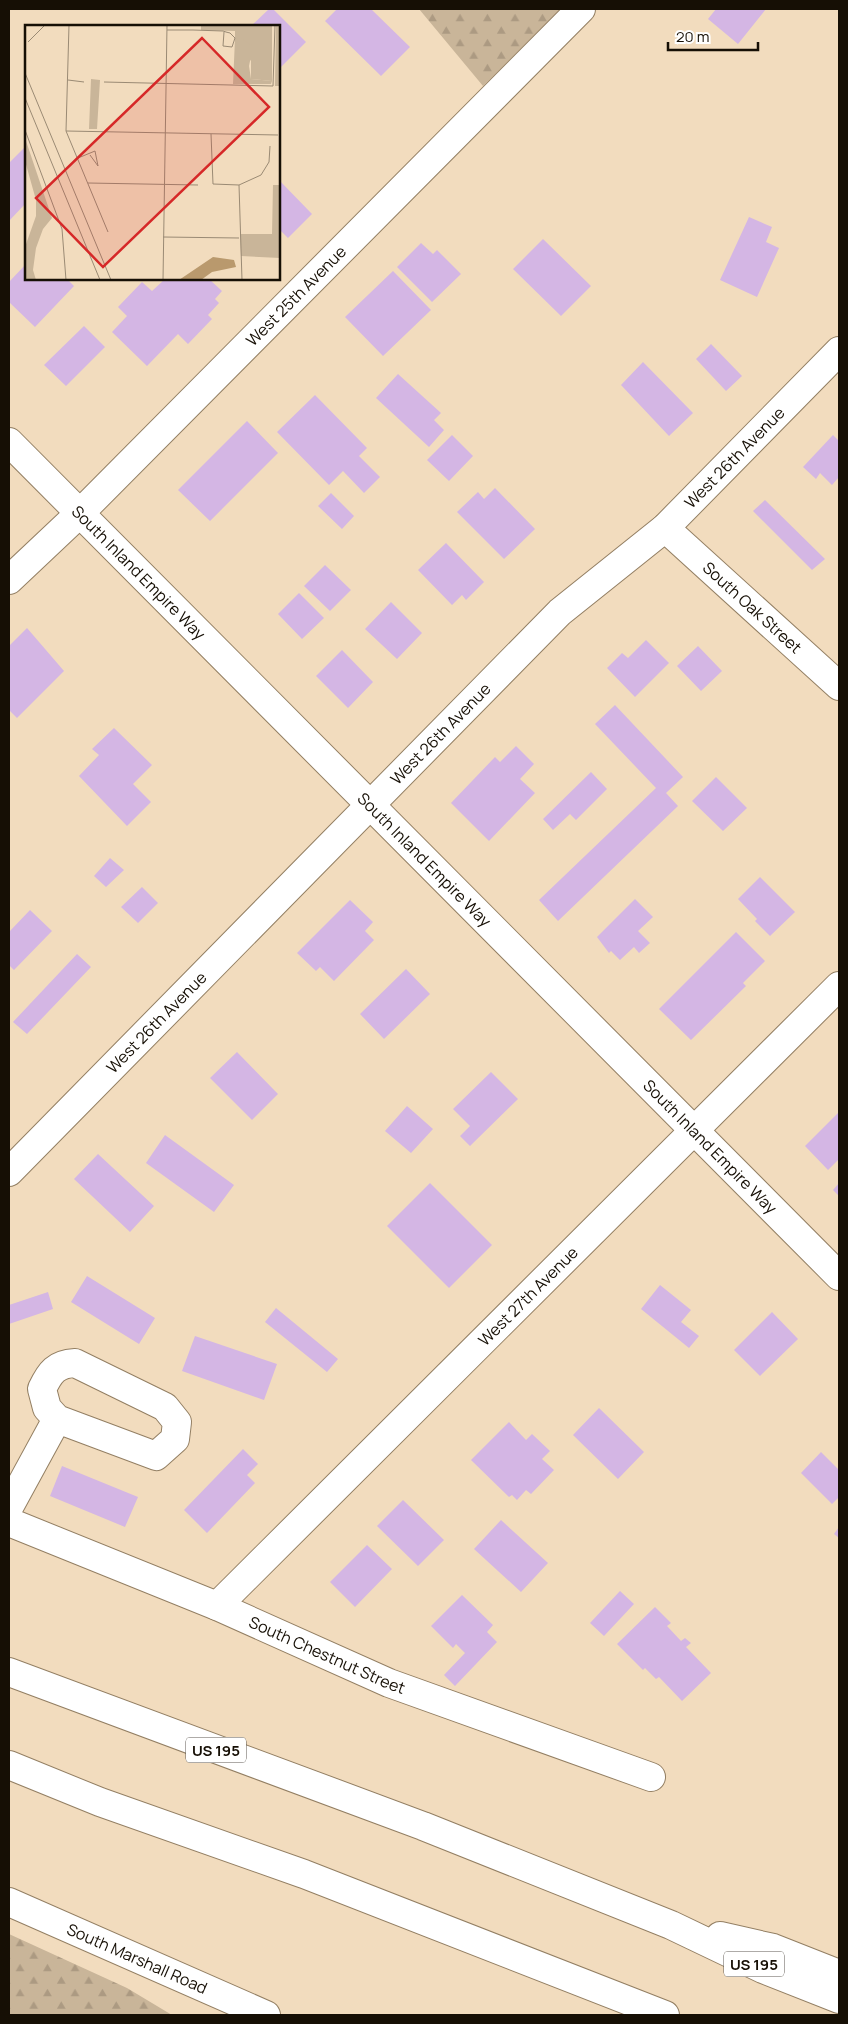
<svg xmlns="http://www.w3.org/2000/svg" width="848" height="2024" viewBox="0 0 848 2024" font-family="Manrope,sans-serif">
	<style>
		.forest { fill: url(#forest-firs) }
		.building { fill: #d4b6e4 }
		.lines { fill: none; stroke-linecap: round; stroke-linejoin: round }
		.minor-casing { stroke: #937f63; stroke-width: 30 }
		.highway-casing { stroke: #937f63; stroke-width: 30 }
		.minor { stroke: #fff; stroke-width: 28 }
		.highway { stroke: #fff; stroke-width: 28 }
		.labels { text-anchor: middle; dominant-baseline: central; stroke-width: 4; stroke-linejoin: round; paint-order: stroke }
		.shield { fill: #fff; stroke: #5c5750; stroke-width: 1 }
		.shield-label { font-size: 15px; font-weight: bold; fill: #160f05 }
		.street-label { font-size: 16px; fill: #160f05; stroke: #fff }
		.inset-road { fill: none; stroke: #9a8a74; stroke-width: 1 }
		.view { fill: #d62828; fill-opacity: 0.15; stroke: #d62828; stroke-width: 2.5 }
		.inset-edge { fill: none; stroke: #160f05; stroke-width: 2.5 }
	</style>
	<defs>
		<pattern id="forest-firs" width="22" height="20" patternUnits="userSpaceOnUse" patternTransform="scale(1.25)"><rect width="22" height="20" fill="#c9b599"/><path d="M5 1l3.5 6h-7zM16 11l3.5 6h-7z" fill="#ac9a82"/></pattern>
	</defs>
	<rect width="100%" height="100%" fill="#f2dcbe"/>
	<!-- forest -->
	<path class="forest" d="M419,9H564L483,86Z
		M9,1934L127,1988L172,2015H9Z"/>
	<!-- building -->
	<path class="building" d="M269,9H273L306,42L279,69V26H251Z
		M337,9H371L410,47L381,76L325,21Z
		M716,9H766L738,44L708,19Z
		M26,146V203L9,221V163Z
		M279,180L312,214L288,238L279,229Z
		M749,217L772,227L766,242L779,248L757,297L720,280Z
		M543,239L591,286L561,316L513,269Z
		M421,243L433,254L437,250L461,274L432,302L397,267Z
		M26,264V279H67L74,286L35,327L9,302V282Z
		M393,271L431,310L383,356L345,317Z
		M165,279H209L222,291L215,299L219,303L208,315L212,319L188,344L178,334L147,366L112,332L127,316L118,307L142,282L152,291Z
		M84,326L105,347L66,386L44,365Z
		M711,344L742,376L726,391L696,359Z
		M643,362L693,413L669,436L621,385Z
		M398,374L441,413L434,420L444,430L429,447L376,398Z
		M315,395L367,448L359,456L380,477L364,493L343,471L329,485L277,432Z
		M247,421L278,453L210,521L178,490Z
		M452,435L473,456L449,481L427,460Z
		M833,435L839,441V477L832,485L820,473L816,479L803,467Z
		M495,488L535,529L504,559L457,512L478,492L484,499Z
		M331,493L354,516L342,529L318,506Z
		M765,500L825,559L812,570L753,511Z
		M446,543L484,582L466,600L462,595L452,605L418,570Z
		M325,565L351,590L330,611L304,586Z
		M299,593L324,618L302,639L278,614Z
		M391,602L422,633L397,659L365,629Z
		M27,628L64,671L17,718L9,710V646Z
		M646,640L669,663L635,697L607,668L622,653L628,658Z
		M698,646L722,671L701,691L677,666Z
		M342,650L373,682L348,708L316,676Z
		M615,705L683,777L666,793L678,806L558,921L539,900L656,788L595,724Z
		M114,728L152,765L133,784L151,802L127,826L79,776L99,755L92,749Z
		M516,746L534,764L520,779L535,793L489,841L451,803L495,757L500,762Z
		M591,772L607,789L576,820L570,814L553,830L543,819Z
		M716,777L747,808L723,831L692,801Z
		M110,858L124,870L106,887L94,876Z
		M760,877L795,912L770,936L755,921L757,919L738,899Z
		M142,887L158,903L138,923L121,907Z
		M635,899L653,917L638,931L650,943L639,953L634,947L620,960L611,951L609,953L597,937Z
		M350,900L373,922L365,931L374,940L334,981L320,967L316,971L297,953Z
		M30,910L52,931L14,970L9,965V932Z
		M736,932L765,961L743,983L746,986L691,1040L659,1009Z
		M77,954L91,967L27,1034L13,1022Z
		M406,969L430,994L384,1039L360,1014Z
		M237,1052L278,1094L252,1120L210,1078Z
		M491,1072L518,1099L470,1146L460,1136L470,1126L453,1109Z
		M407,1106L433,1129L411,1153L385,1131Z
		M839,1112V1159L828,1170L805,1146Z
		M165,1135L234,1185L214,1212L146,1163Z
		M98,1154L154,1206L130,1232L74,1179Z
		M430,1183L492,1245L449,1288L387,1226Z
		M839,1183V1196L833,1190Z
		M87,1276L155,1318L139,1344L71,1302Z
		M660,1285L691,1310L681,1322L699,1336L689,1348L641,1309Z
		M48,1292L53,1309L9,1324V1305Z
		M276,1308L338,1359L327,1372L265,1322Z
		M772,1312L798,1339L760,1376L734,1350Z
		M195,1336L277,1364L264,1400L182,1371Z
		M599,1408L644,1452L618,1479L573,1435Z
		M509,1422L526,1440L532,1434L550,1451L542,1459L554,1470L531,1494L526,1490L517,1500L512,1495L509,1497L471,1460Z
		M243,1449L258,1464L247,1475L255,1483L207,1533L184,1510Z
		M821,1452L839,1470V1497L832,1504L801,1473Z
		M62,1466L138,1497L125,1527L50,1496Z
		M403,1500L444,1540L418,1566L377,1526Z
		M501,1520L548,1563L521,1592L474,1549Z
		M839,1527V1538L834,1534Z
		M367,1545L392,1569L355,1607L330,1582Z
		M620,1591L634,1604L604,1636L590,1623Z
		M462,1595L493,1625L487,1632L497,1642L455,1686L444,1675L465,1653L456,1644L453,1648L431,1626Z
		M655,1607L671,1623L667,1626L681,1641L685,1638L691,1643L686,1647L711,1673L682,1701L659,1677L656,1679L645,1668L643,1670L617,1644Z"/>
	<g class="lines">
		<!-- minor casing -->
		<g class="minor-casing">
			<g id="minor">
				<path id="s1" d="M9,442L839,1276"/>
				<path id="s2" d="M665,528L839,686"/>
				<path id="s3" d="M9,580L80,513L581,9"/>
				<path id="s4" d="M9,1172L560,612L665,528L839,351"/>
				<path d="M75,1363L165,1407L177,1422L175,1439L156,1456L57,1419L47,1408L42,1389C50,1372 56,1364 75,1363Z"/>
				<path d="M9,1507L57,1419"/>
				<path id="s5" d="M9,1522L217,1606L389,1683L651,1777"/>
				<path id="s6" d="M217,1606L839,986"/>
				<path id="s7" d="M9,1902L266,2015"/>
			</g>
		</g>
		<!-- highway casing -->
		<g class="highway-casing">
			<path id="highway" d="M9,1672L423,1826L671,1925L763,1969L839,1999
				M9,1765L100,1802L304,1874L665,2015
				M720,1936L773,1948L839,1974"/>
		</g>
		<!-- minor -->
		<use href="#minor" class="minor"/>
		<!-- highway -->
		<use href="#highway" class="highway"/>
	</g>
	<g class="labels">
		<!-- shield labels -->
		<g class="shield">
			<rect x="186" y="1737.5" width="60" height="25" rx="4"/>
			<rect x="724" y="1951.5" width="60" height="25" rx="4"/>
		</g>
		<g class="shield-label">
			<text x="216" y="1750">US 195</text>
			<text x="754" y="1964">US 195</text>
		</g>
		<!-- street labels -->
		<g class="street-label">
			<text stroke="none"><textPath href="#s3" startOffset="404">West 25th Avenue</textPath></text>
			<text stroke="none"><textPath href="#s4" startOffset="1019">West 26th Avenue</textPath></text>
			<text stroke="none"><textPath href="#s1" startOffset="184">South Inland Empire Way</textPath></text>
			<text stroke="none"><textPath href="#s2" startOffset="118">South Oak Street</textPath></text>
			<text stroke="none"><textPath href="#s4" startOffset="615">West 26th Avenue</textPath></text>
			<text stroke="none"><textPath href="#s1" startOffset="589">South Inland Empire Way</textPath></text>
			<text stroke="none"><textPath href="#s4" startOffset="210">West 26th Avenue</textPath></text>
			<text stroke="none"><textPath href="#s1" startOffset="994">South Inland Empire Way</textPath></text>
			<text stroke="none"><textPath href="#s6" startOffset="439">West 27th Avenue</textPath></text>
			<text stroke="none"><textPath href="#s5" startOffset="345">South Chestnut Street</textPath></text>
			<text stroke="none"><textPath href="#s7" startOffset="140">South Marshall Road</textPath></text>
		</g>
	</g>
	<!-- overview -->
	<g transform="translate(25 25)">
		<rect width="255" height="255" fill="#f2dcbe"/>
		<path d="M176,0H247V56L226,54V36L210,14V6L176,5ZM251,0H255V61H250ZM248,160H255V233L216,231L215,209H247Z" fill="#c9b599"/>
		<path d="M215,13L228,21L224,41L226,54L247,56L246,59H208L210,14ZM66,54L75,55L72,104H64ZM0,113L27,193L18,204L11,223L8,245L11,255H0V222L11,191V175L0,136Z" fill="#c9b599"/>
		<path d="M188,232L209,235L211,242L187,247L176,255H154Z" fill="#b9996d"/>
		<path class="inset-road" d="M44,0L41,106L83,207M142,5H168L198,6L201,7L205,8L210,13L207,22L198,21L199,7M3,17L20,0M0,48L86,255M43,55L59,57M79,57L248,61L250,0M0,73L75,255M0,105L37,204L41,255M41,106L253,110M186,109L188,159L214,160L236,150L244,137L245,121M53,133L70,126L73,141L65,130M63,158L173,160M214,160L217,255M138,212L214,213M138,255L142,0"/>
		<path class="view" d="M177,13L244,82L78,242L11,173Z"/>
		<rect width="255" height="255" class="inset-edge"/>
	</g>
	<!-- border -->
	<rect width="848" height="2024" fill="none" stroke="#160f05" stroke-width="20"/>
	<!-- scale -->
	<path d="M668 42v8h90v-8" fill="none" stroke="#160f05" stroke-width="2.5"/>
	<text x="676" y="42" font-size="15" fill="#160f05" stroke="#ffffff" stroke-width="4" paint-order="stroke">20 m</text>
</svg>
